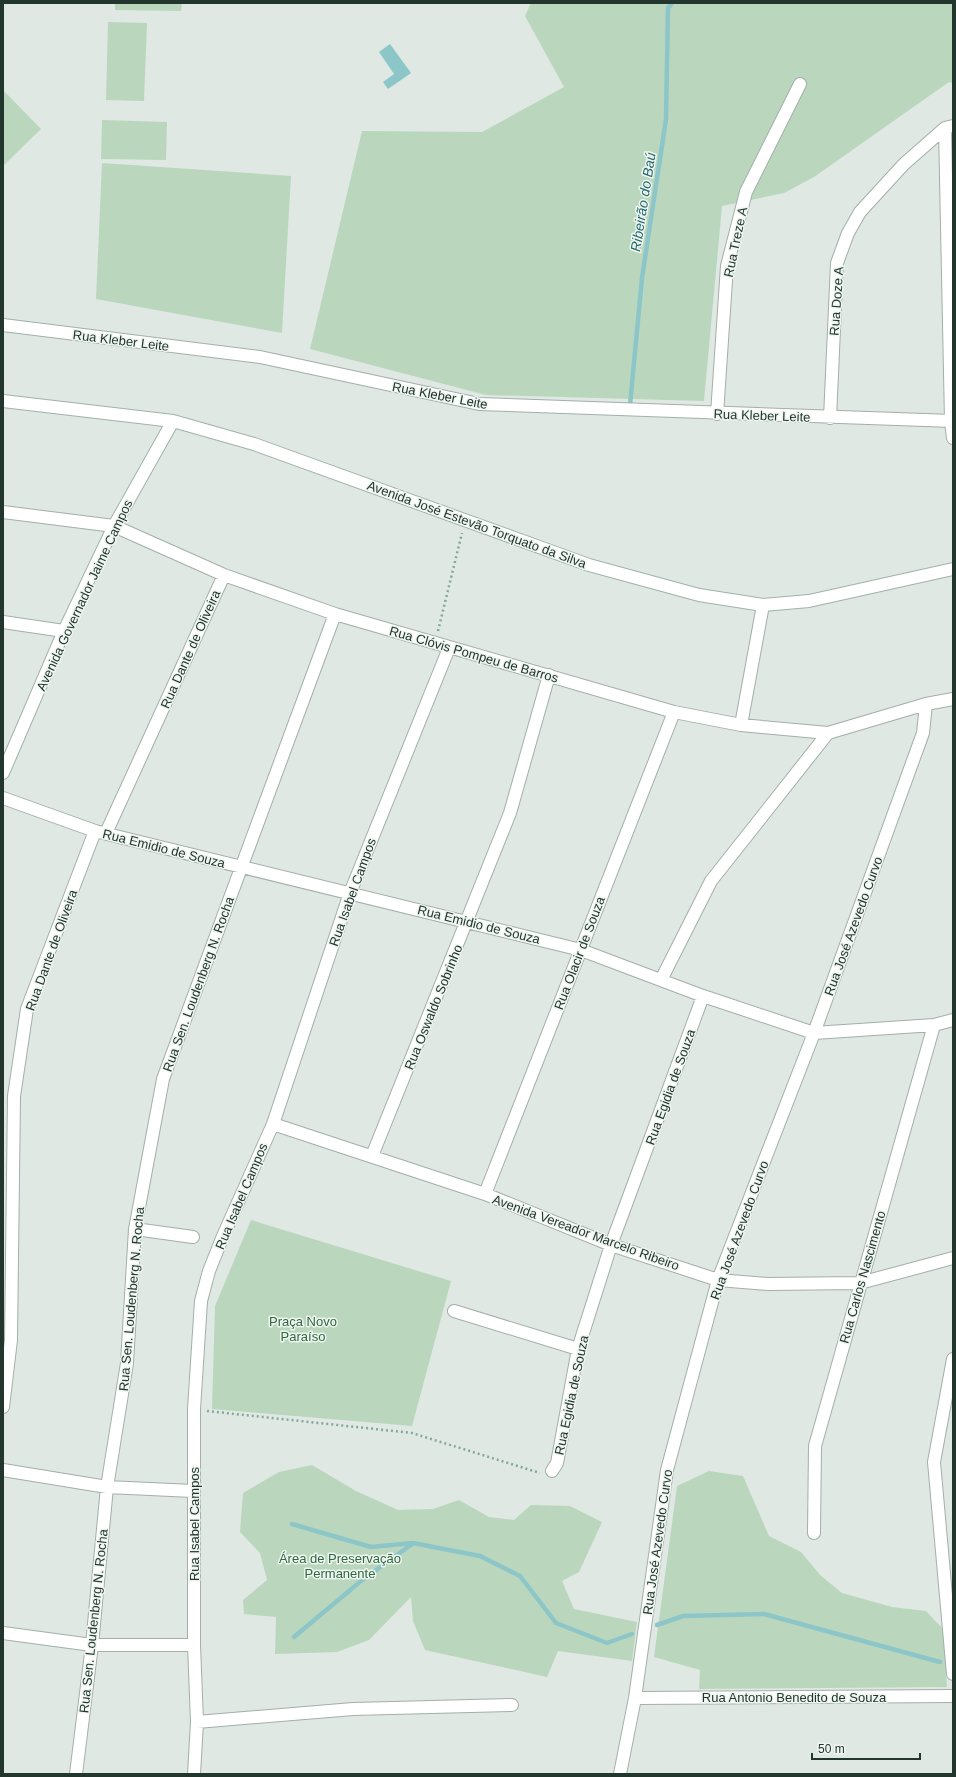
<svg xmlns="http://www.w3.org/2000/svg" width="956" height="1777" viewBox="0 0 956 1777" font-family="Arial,sans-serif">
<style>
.green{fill:#bad7be}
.water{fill:#8cc6c8}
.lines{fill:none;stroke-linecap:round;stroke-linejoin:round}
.stream{stroke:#8cc6c8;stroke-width:4.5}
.street-casing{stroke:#a3afa9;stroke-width:14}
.secondary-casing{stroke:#a0b3a9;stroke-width:14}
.path{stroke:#83a898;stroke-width:2.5;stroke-dasharray:2 3;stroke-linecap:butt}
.street{stroke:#fff;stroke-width:12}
.secondary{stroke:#fff;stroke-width:12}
.labels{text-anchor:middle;stroke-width:3;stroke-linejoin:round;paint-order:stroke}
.street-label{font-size:13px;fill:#22362e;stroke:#eff5f1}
.park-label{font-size:13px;fill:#31683f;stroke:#eff5f1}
.water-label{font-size:14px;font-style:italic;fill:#24686b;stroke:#eff5f1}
</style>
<rect width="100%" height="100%" fill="#dfe8e3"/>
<path class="green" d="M115,3H182L181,11L115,10Z
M531,3H953V83L949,82L814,177L784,193L722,206L704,401L486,395L310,349L362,131L482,132L564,87L525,16Z
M108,22L147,23L144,101L106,100Z
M3,90L41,129L3,166Z
M102,120L167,122L166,160L101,159Z
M102,163L291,176L282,333L96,299Z
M251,1220L451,1281L412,1426L212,1409L215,1306Z
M312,1465L356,1491L398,1510L433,1509L459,1500L489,1517L514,1520L531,1505L570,1506L602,1522L579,1572L562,1581L574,1609L637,1622L632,1661L558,1651L547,1677L425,1650L413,1621L411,1597L369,1640L337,1652L275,1654L276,1617L244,1614L243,1600L267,1580L260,1553L240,1532L243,1493L279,1472Z
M709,1471L743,1476L769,1536L801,1552L820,1575L842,1593L892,1607L926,1611L943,1629L947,1687L699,1689L700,1670L654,1657L677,1486Z"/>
<path class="water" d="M390,44L411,73L388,89L383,82L394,74L379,52Z"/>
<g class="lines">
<path class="stream" d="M630,405L642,278L666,119L668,8L672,3
M292,1524L371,1547L413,1543L480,1556L520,1576L556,1623L607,1643L632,1634
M657,1625L683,1616L764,1614L940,1662
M294,1637L361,1581L412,1544"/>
<g class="street-casing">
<path id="street" d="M945,128L951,421L953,438
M3,325L260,357L479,404L953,421
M717,414L727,266L746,192L800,84
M830,418L837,263L848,233L860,212L904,164L945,128L953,126
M3,512L114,526L224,575L335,614L674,712L741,725L828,733L926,704L953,699
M3,622L64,631
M741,725L763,605
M3,798L95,831L581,950L703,996L814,1033L934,1025L953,1020
M106,833L224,575
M661,980L711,881L828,733
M273,1124L485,1194L611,1245L718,1280L768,1284L860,1283L953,1258
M372,1156L510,813L549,675
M485,1194L674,712
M135,1229L193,1237
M454,1311L578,1349
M953,1359L934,1462L953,1674
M3,1407L11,1340L14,1096L27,1009L95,831
M3,1470L107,1487L193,1491
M552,1471L557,1463L578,1349L611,1245L703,996
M814,1533L815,1446L934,1025
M3,1633L92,1645H194
M635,1698L953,1696
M197,1722L353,1709L512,1705
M76,1774L92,1645L107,1487L127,1363L135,1229L163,1079L335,614
M194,1774L197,1722L194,1645V1409L201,1301L209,1271L223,1236L273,1124L350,893L449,648
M620,1774L635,1698L667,1470L718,1280L814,1033L923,733L926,704"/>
</g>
<g class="secondary-casing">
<path id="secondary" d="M3,401L173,421L254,444L589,565L699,595L763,605L809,601L953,569
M3,773L64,631L114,526L173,421"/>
</g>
<path class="path" d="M438,631L462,533
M207,1411L412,1433L540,1473"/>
<use href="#street" class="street"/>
<use href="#secondary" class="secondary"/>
</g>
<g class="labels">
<g class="street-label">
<text transform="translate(735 242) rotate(-78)" y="5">Rua Treze A</text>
<text transform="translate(836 301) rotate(-86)" y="5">Rua Doze A</text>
<text transform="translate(121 340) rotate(7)" y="5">Rua Kleber Leite</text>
<text transform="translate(440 395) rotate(11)" y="5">Rua Kleber Leite</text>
<text transform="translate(762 415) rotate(2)" y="5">Rua Kleber Leite</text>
<text transform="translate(477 524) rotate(20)" y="5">Avenida José Estevão Torquato da Silva</text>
<text transform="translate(84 595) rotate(-65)" y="5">Avenida Governador Jaime Campos</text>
<text transform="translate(190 649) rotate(-66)" y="5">Rua Dante de Oliveira</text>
<text transform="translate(474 654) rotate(16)" y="5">Rua Clóvis Pompeu de Barros</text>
<text transform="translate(164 848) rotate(14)" y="5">Rua Emidio de Souza</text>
<text transform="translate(352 892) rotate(-70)" y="5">Rua Isabel Campos</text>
<text transform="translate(479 924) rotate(14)" y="5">Rua Emidio de Souza</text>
<text transform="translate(853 926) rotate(-70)" y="5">Rua José Azevedo Curvo</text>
<text transform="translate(51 950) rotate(-70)" y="5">Rua Dante de Oliveira</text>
<text transform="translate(579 953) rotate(-69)" y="5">Rua Olacir de Souza</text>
<text transform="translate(198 984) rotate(-70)" y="5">Rua Sen. Loudenberg N. Rocha</text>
<text transform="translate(433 1007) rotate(-68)" y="5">Rua Oswaldo Sobrinho</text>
<text transform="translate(670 1087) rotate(-70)" y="5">Rua Egidia de Souza</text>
<text transform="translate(241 1196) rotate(-67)" y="5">Rua Isabel Campos</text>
<text transform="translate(739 1230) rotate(-70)" y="5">Rua José Azevedo Curvo</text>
<text transform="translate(586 1232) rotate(20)" y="5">Avenida Vereador Marcelo Ribeiro</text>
<text transform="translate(862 1277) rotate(-74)" y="5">Rua Carlos Nascimento</text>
<text transform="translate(131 1299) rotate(-85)" y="5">Rua Sen. Loudenberg N. Rocha</text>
<text transform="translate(571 1395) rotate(-78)" y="5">Rua Egidia de Souza</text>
<text transform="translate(194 1524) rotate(-90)" y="5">Rua Isabel Campos</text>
<text transform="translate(657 1542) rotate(-82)" y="5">Rua José Azevedo Curvo</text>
<text transform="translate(93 1621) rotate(-84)" y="5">Rua Sen. Loudenberg N. Rocha</text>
<text x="794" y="1702">Rua Antonio Benedito de Souza</text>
</g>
<g class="park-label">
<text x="303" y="1326">Praça Novo<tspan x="303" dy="15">Paraíso</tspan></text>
<text x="340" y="1563">Área de Preservação<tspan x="340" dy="15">Permanente</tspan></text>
</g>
<g class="water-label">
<text transform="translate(643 202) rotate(-81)" y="5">Ribeirão do Baú</text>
</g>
</g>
<rect width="956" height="1777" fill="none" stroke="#22362e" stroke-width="8"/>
<path d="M812 1753v6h108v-6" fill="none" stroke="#22362e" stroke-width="2"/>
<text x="818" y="1753" font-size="12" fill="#22362e" stroke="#eff5f1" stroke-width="3" paint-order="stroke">50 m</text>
</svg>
